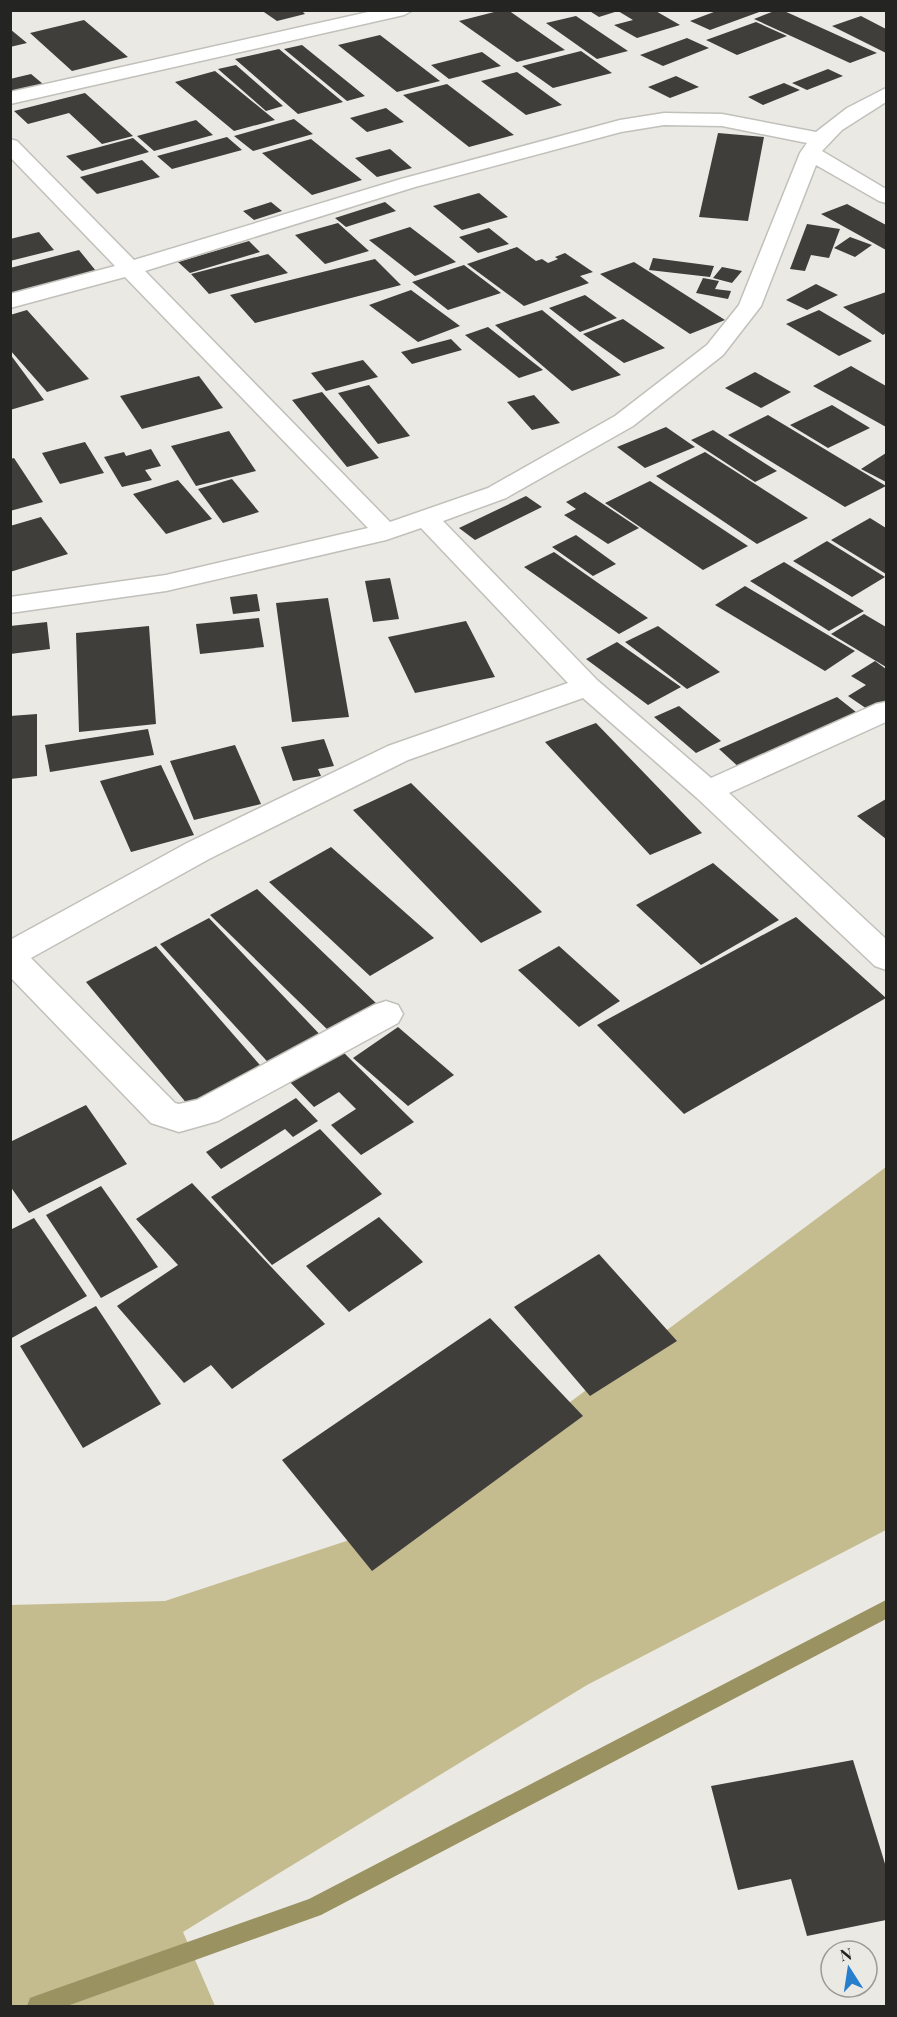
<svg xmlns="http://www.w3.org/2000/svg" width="897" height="2017" viewBox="0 0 897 2017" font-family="'Playfair Display',serif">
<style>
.green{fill:#c4bc8f}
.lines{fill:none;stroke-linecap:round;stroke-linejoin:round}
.stream{fill:#9b9262;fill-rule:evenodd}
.building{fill:#3f3e3a}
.street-casing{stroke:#c1c0bb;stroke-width:3}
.street{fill:#fff;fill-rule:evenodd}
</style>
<rect width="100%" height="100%" fill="#eae9e4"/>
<path class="green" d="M886,1167V1530L587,1685L183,1932L215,2006H11L10,1605L165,1601L413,1519Z"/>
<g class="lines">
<path class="stream" d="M886,1600V1619L321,1915L67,2006H27L30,1998L38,1995L309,1899Z"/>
</g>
<path class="building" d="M261,10H301L305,14L277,21Z
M502,10H508L565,50L517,62L459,21Z
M588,10H654L680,25L637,38L614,25L633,20L618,11L599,17Z
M719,10H762V11L710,30L690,21Z
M777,10H782L877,53L850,63L754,19Z
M576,16L628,51L597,59L546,23Z
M861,16L886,29V53L832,26Z
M84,20L128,57L72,71L30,33Z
M756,22L787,36L737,55L706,40Z
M10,29L27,43L10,47Z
M380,35L440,81L397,92L338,45Z
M687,38L709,48L663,66L640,55Z
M302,45L365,96L347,101L284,49Z
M279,49L343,102L298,114L235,59Z
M581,51L612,73L553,88L522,66Z
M482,52L501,66L449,79L431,65Z
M236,65L283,106L266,111L218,69Z
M828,69L843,76L807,90L792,83Z
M215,71L275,120L234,131L175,82Z
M517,72L562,105L526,115L481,81Z
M31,74L43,84L10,93V79Z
M676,76L699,87L670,98L648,87Z
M784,83L800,90L763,105L748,97Z
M447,84L514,135L469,147L403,95Z
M85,93L133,136L102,144L69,113L28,124L14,111Z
M386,108L404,122L367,132L350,118Z
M294,119L313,134L253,151L234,136Z
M196,120L213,135L154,151L137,136Z
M718,133L764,137L748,221L699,217Z
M227,137L242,150L172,169L157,156Z
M133,138L149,152L82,171L66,156Z
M311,139L362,180L312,195L262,153Z
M390,149L412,168L377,177L355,158Z
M142,160L160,177L97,194L80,177Z
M479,193L508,217L462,230L433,206Z
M271,202L282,211L254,220L243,211Z
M385,202L396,211L346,227L335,218Z
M847,204L886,225V250L821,214Z
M338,223L369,251L325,264L295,235Z
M807,224L840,229L829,258L811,255L805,271L790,269Z
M410,227L456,262L415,276L369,240Z
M489,228L509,244L478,253L459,237Z
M39,232L54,250L10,261V239Z
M850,237L872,245L855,257L834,248Z
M249,241L260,252L190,273L178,262Z
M517,247L536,261L542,259L548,263L558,259L555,257L565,253L593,272L580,276L589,283L524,306L467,264Z
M79,250L96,271L10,294V268Z
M268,254L288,273L209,294L191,274Z
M653,258L714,266L710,277L649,270Z
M375,259L401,285L255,323L230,295Z
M634,262L725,320L690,334L600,274Z
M464,265L501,293L448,310L412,282Z
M722,267L742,271L732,283L713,278Z
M703,278L719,281L715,289L731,291L728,299L696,293Z
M816,284L838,295L807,310L786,300Z
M411,290L460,326L418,342L369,305Z
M886,292V333L883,335L843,307Z
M585,295L617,318L580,332L549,308Z
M27,310L89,379L47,392L10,350V315Z
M542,310L621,375L572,391L495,325Z
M819,310L872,341L839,356L786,324Z
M623,319L665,348L624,363L583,334Z
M488,327L543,370L519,378L465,335Z
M451,339L462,350L412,364L401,352Z
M10,354L44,400L10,410Z
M363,360L378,377L326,391L311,373Z
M851,366L886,386V427L813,386Z
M755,372L791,392L761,408L725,388Z
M199,376L223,408L142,429L120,396Z
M369,385L410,436L378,444L338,393Z
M322,392L379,458L347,467L292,400Z
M534,395L560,423L532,430L507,402Z
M832,405L870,428L828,448L790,425Z
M768,415L886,486L845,507L728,435Z
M666,427L695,447L645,468L617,447Z
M713,430L777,471L755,482L691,440Z
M229,431L256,471L196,486L171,446Z
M85,442L104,473L60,484L42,453Z
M151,449L161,466L145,470L152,480L122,487L104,457L124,452L126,456Z
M705,452L808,518L757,544L656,476Z
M886,453V482L861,469Z
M14,458L43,502L10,511V459Z
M232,479L259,512L223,523L198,489Z
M178,480L212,519L166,534L133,494Z
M650,481L748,546L703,570L605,503Z
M585,492L639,528L608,544L564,515L576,509L566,502Z
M526,496L542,507L475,540L459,528Z
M41,517L68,554L10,572V526Z
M870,518L886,528V574L831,540Z
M576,535L616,564L593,576L552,547Z
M827,541L885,577L852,597L793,561Z
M554,552L648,618L619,634L524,567Z
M784,562L864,611L829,631L750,581Z
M390,578L399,619L373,622L365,581Z
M745,586L855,651L825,671L715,605Z
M257,594L260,611L233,614L230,597Z
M328,598L349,717L292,722L276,603Z
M864,614L886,627V667L831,634Z
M259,618L264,647L200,654L196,624Z
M466,621L495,677L415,693L388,637Z
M47,622L50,649L10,654V626Z
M149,626L156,724L79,732L76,633Z
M658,626L720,672L687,689L625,642Z
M617,642L681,687L648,705L586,659Z
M875,661L886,669V701L870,711L848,696L866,685L851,676Z
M837,697L861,716L742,770L719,749Z
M679,706L721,741L696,753L654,717Z
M37,714V776L10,779V716Z
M596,723L702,833L650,855L545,742Z
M148,729L154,755L50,772L45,745Z
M324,739L334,766L318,769L321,776L293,781L281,747Z
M235,745L261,804L194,820L170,761Z
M161,765L194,835L131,852L100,781Z
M411,783L542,912L481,943L353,810Z
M886,799V839L857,816Z
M331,847L434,938L370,976L269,882Z
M713,863L779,920L701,965L636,905Z
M257,889L378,1005L331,1033L210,915Z
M796,917L886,998L684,1114L597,1025Z
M209,918L327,1042L276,1071L160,944Z
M156,946L266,1072L193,1111L86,982Z
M559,946L620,1001L579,1027L518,970Z
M398,1027L454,1075L408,1106L353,1058Z
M339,1048L414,1122L361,1155L331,1125L356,1109L339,1092L314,1107L287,1079Z
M296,1098L318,1121L293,1137L285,1129L221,1169L206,1152Z
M86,1105L127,1164L29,1213L10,1186V1142Z
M320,1129L382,1194L272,1265L211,1197Z
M192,1183L325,1324L232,1389L211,1365L184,1383L117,1306L178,1265L136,1219Z
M101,1186L158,1267L101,1298L46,1215Z
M379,1217L423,1262L349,1312L306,1266Z
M34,1218L87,1296L10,1339V1230Z
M599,1254L677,1341L590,1396L514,1307Z
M96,1306L161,1404L83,1448L20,1346Z
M490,1318L583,1416L372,1571L282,1460Z
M853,1760L886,1867V1920L807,1936L791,1879L738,1890L711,1786Z"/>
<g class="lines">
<g class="street-casing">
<path id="street" d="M377,10H413L404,15L10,104V92Z
M886,88V102L842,130L822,151L886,189V203L879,201L816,165L761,306L723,355L633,426L506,498L443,521L597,680L711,778L876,704L886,702V722L729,793L886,939V970L875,966L697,798L583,698L408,760L209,859L31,958L175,1103L179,1104L197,1100L374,1005L386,1001L398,1005L403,1014L398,1023L218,1121L179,1132L151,1123L10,977V940L187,843L388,746L568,683L421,528L386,540L166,591L10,613V597L166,575L368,528L125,277L10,308V294L115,266L10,157V139L17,141L134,260L401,179L620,120L664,113L722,114L816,132L847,108ZM664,125L722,126L807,143L800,153L739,305L707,345L615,416L488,488L390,522L145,271L415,187L621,132Z"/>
</g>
<use href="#street" class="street"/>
</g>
<rect width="897" height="2017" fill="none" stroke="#242422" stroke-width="24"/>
<g transform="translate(849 1969) rotate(348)"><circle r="28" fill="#eae9e4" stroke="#9b9a96" stroke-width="1.5"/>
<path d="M0-4.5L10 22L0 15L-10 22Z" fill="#277ecc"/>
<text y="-9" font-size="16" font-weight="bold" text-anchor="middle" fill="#242422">N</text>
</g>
</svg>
